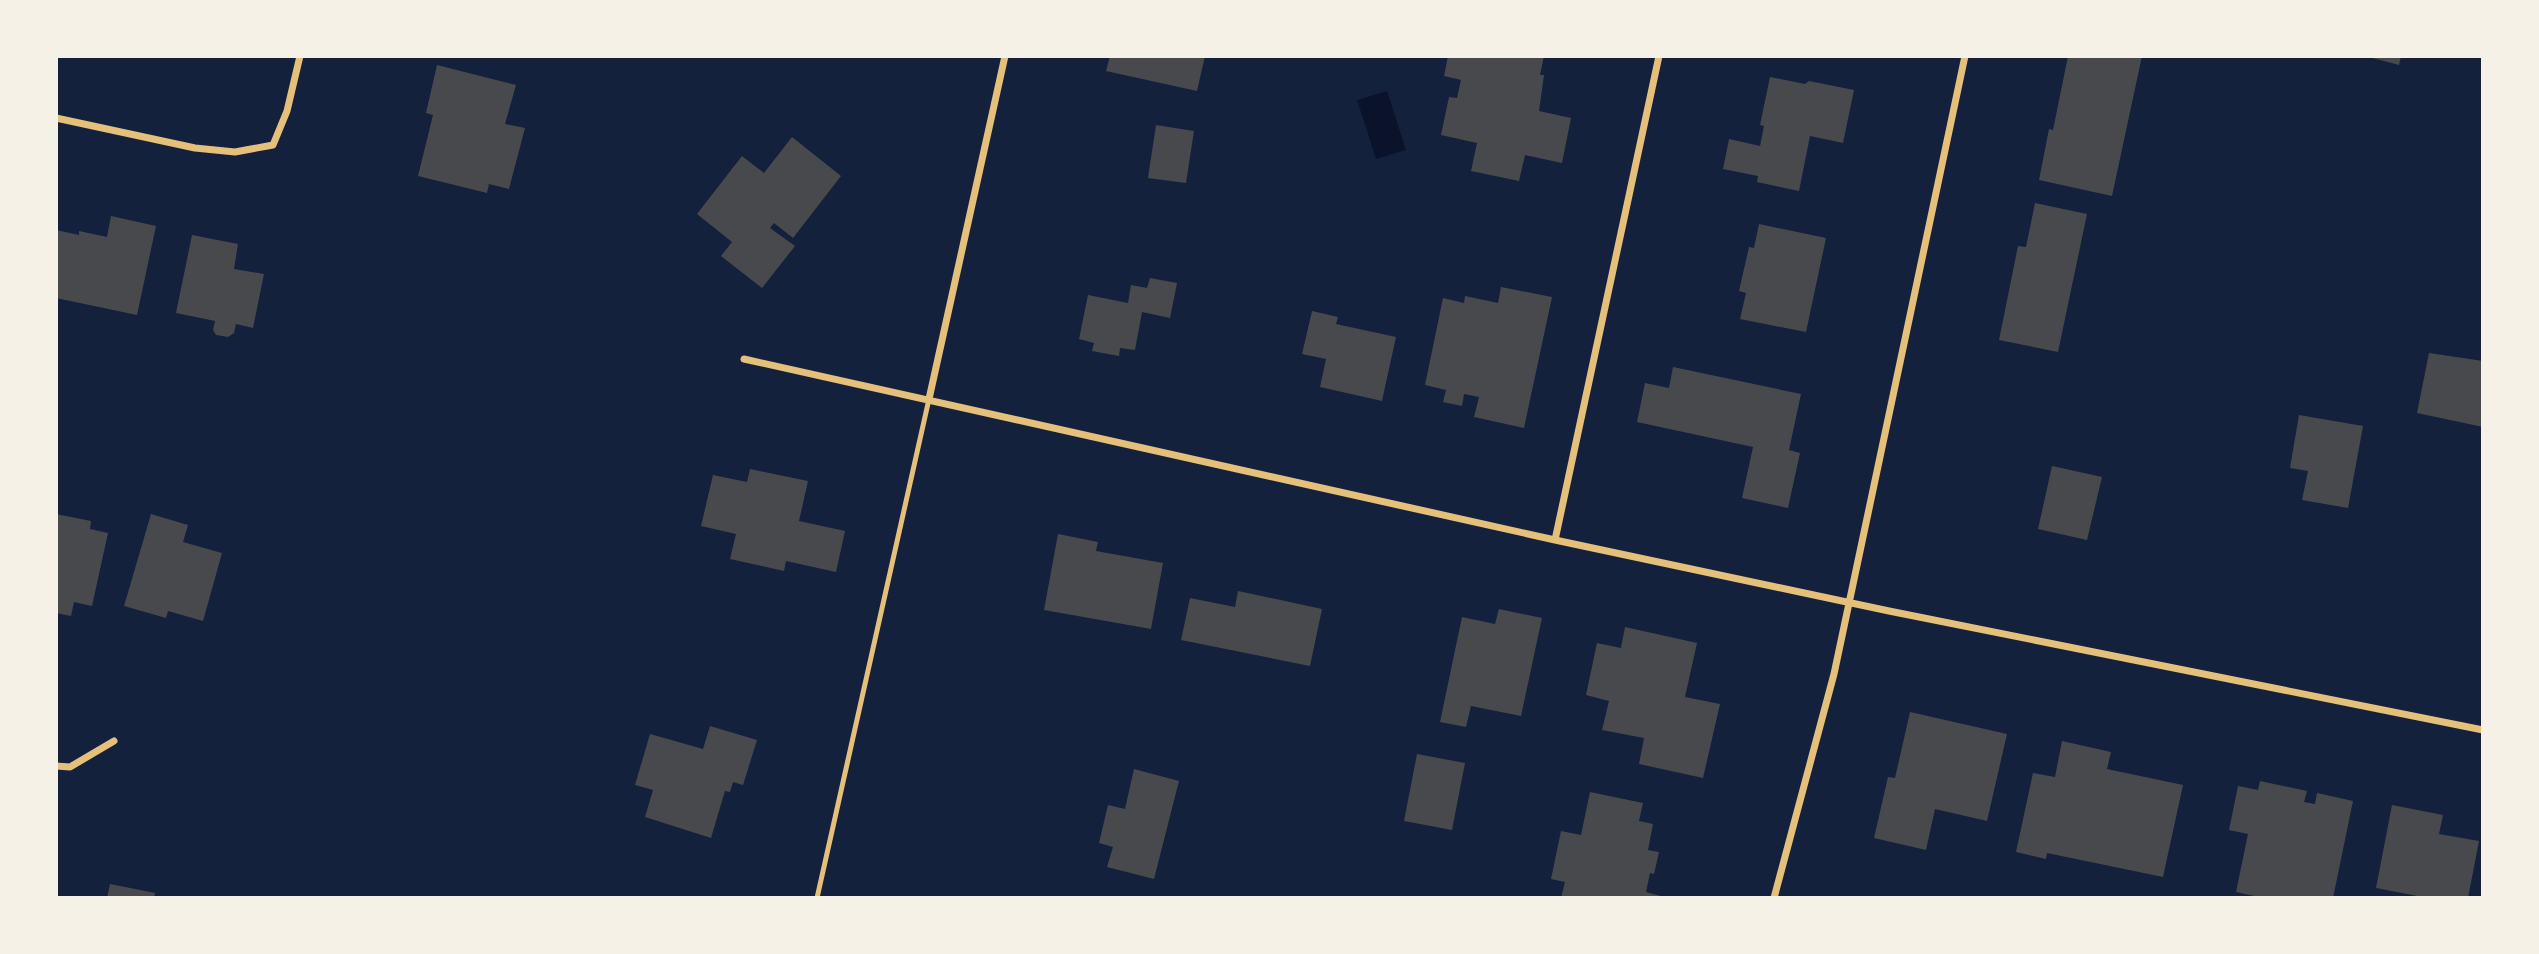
<svg xmlns="http://www.w3.org/2000/svg" width="2539" height="954" viewBox="0 0 2539 954" font-family="'PT Sans Narrow',sans-serif">
<style>
.water{fill:#0b132b}
.building{fill:#48494c}
.lines{fill:none;stroke-linecap:round;stroke-linejoin:round}
.service{stroke:#e5c07b;stroke-width:5}
.minor{stroke:#e5c07b;stroke-width:7}
</style>
<rect width="100%" height="100%" fill="#14213d"/>
<path class="water" d="M1387,91L1406,150L1376,159L1357,100Z"/>
<path class="building" d="M1110,56H1205L1197,91L1106,71Z
M1448,56H1544L1540,75H1544L1539,111L1571,118L1562,163L1525,155L1519,181L1471,171L1477,143L1441,135L1449,97L1457,98L1461,80L1444,76Z
M2068,56H2142L2112,196L2039,180L2049,129L2053,130Z
M2365,56H2401L2399,65Z
M437,65L516,85L505,124L525,128L509,189L489,184L487,193L418,176L433,115L426,113Z
M1770,77L1805,84L1809,81L1854,90L1843,143L1810,136L1799,191L1757,182L1758,176L1723,169L1729,139L1760,146L1764,126L1760,125Z
M1156,125L1194,131L1186,183L1148,178Z
M792,137L841,176L793,238L774,223L770,228L795,246L762,288L721,256L732,242L697,214L742,156L764,173Z
M2035,203L2087,214L2058,352L1999,340L2018,246L2026,247Z
M111,216L156,226L137,315L56,298V230L79,235V231L107,237Z
M1759,224L1826,238L1806,332L1740,319L1746,293L1739,291L1749,247L1754,248Z
M192,235L238,244L234,269L264,274L253,328L236,324L234,333L228,337L216,335L213,330L215,321L176,313Z
M1150,278L1177,283L1170,318L1142,312L1135,350L1120,348L1119,356L1092,351L1094,343L1079,339L1088,295L1128,303L1131,285L1147,288Z
M1501,287L1552,297L1524,428L1474,417L1479,397L1464,394L1462,406L1443,402L1446,390L1425,385L1443,298L1464,303L1465,296L1498,303Z
M1312,311L1338,317L1336,324L1396,337L1382,401L1320,387L1326,359L1302,354Z
M2429,353L2483,361V427L2417,413Z
M1673,367L1801,394L1789,450L1800,453L1788,508L1742,498L1753,447L1637,422L1645,383L1669,388Z
M2299,415L2363,426L2348,508L2302,500L2308,471L2290,468Z
M2052,466L2102,477L2087,540L2038,529Z
M750,469L808,481L799,521L845,531L836,572L786,561L784,571L730,559L736,534L701,526L713,475L747,482Z
M56,514L91,521L90,529L108,533L92,606L74,602L71,616L56,613Z
M151,514L188,525L183,542L222,553L203,621L168,611L166,618L124,606Z
M1058,534L1098,542L1096,551L1163,563L1151,629L1044,610Z
M1238,591L1322,609L1310,666L1181,640L1190,598L1235,607Z
M1499,609L1542,618L1521,716L1471,706L1466,727L1440,722L1462,617L1495,624Z
M1625,627L1697,643L1685,697L1720,704L1703,778L1639,764L1644,738L1602,730L1609,701L1586,695L1597,643L1621,648Z
M1910,712L2007,734L1987,821L1935,809L1926,850L1874,838L1888,777L1895,778Z
M710,726L757,740L743,785L733,782L730,792L725,791L711,838L645,817L653,790L635,785L650,734L703,749Z
M2062,741L2111,752L2107,769L2183,785L2163,877L2047,853L2046,859L2016,852L2033,773L2055,777Z
M1417,754L1465,763L1452,830L1404,821Z
M1134,769L1179,781L1154,879L1107,867L1113,847L1099,843L1108,805L1125,809Z
M2260,781L2307,791L2304,802L2315,804L2317,793L2353,801L2333,898H2263L2236,892L2248,834L2229,830L2238,786L2258,790Z
M1590,792L1643,803L1639,821L1653,824L1648,850L1659,852L1654,874L1650,873L1646,892L1668,898H1561L1565,882L1551,879L1561,831L1581,835Z
M2392,805L2443,815L2439,834L2479,841L2468,898H2428L2376,888Z
M110,884L155,893L154,898H107Z"/>
<g class="lines">
<path class="service" d="M817,898L929,399"/>
<path class="minor" d="M56,118L195,148L235,152L273,145L287,111L300,56
M744,359L1555,540L1889,611L2483,730
M929,399L1005,56
M1555,540L1659,56
M56,766L70,767L114,741
M1774,898L1834,674L1965,56"/>
</g>
<rect width="2539" height="954" fill="none" stroke="#f6f1e7" stroke-width="116"/>
</svg>
